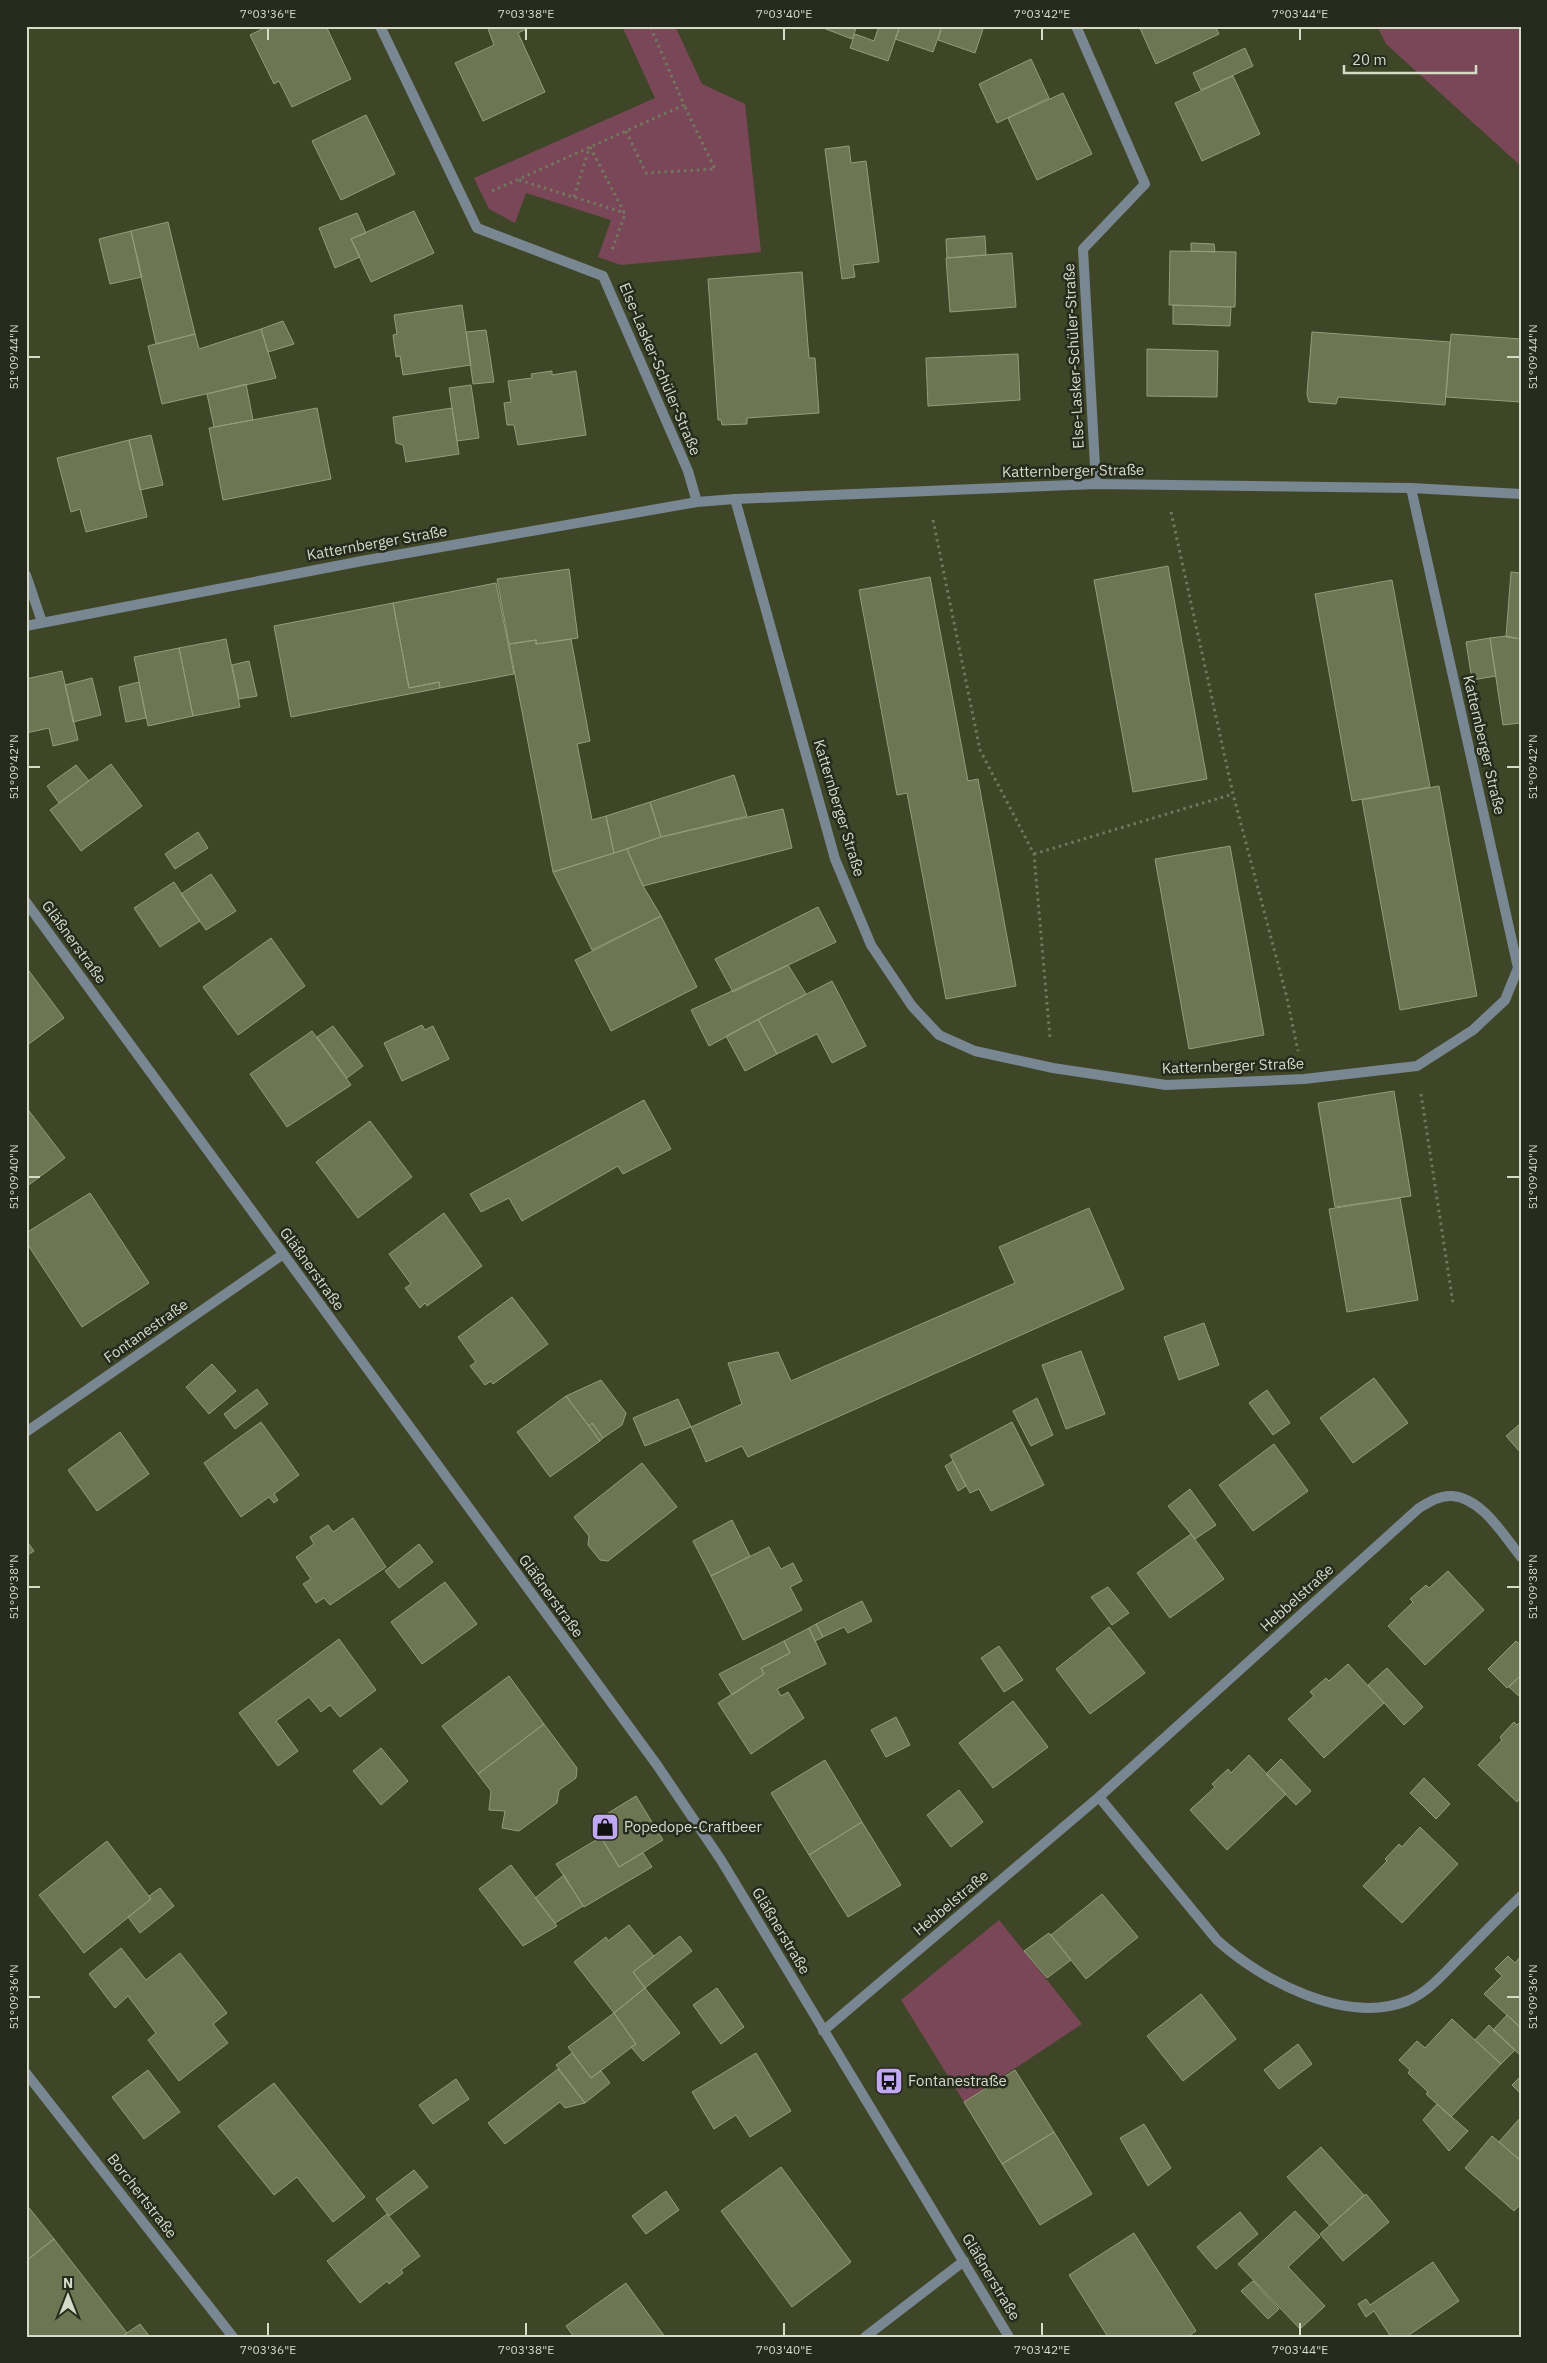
<svg xmlns="http://www.w3.org/2000/svg" width="1547" height="2363" viewBox="0 0 1547 2363" font-family="'IBM Plex Sans',sans-serif">
<style>
.green{fill:#7a4758}
.building{fill:#6d7553;stroke:#949d7a}
.lines{fill:none;stroke-linecap:round;stroke-linejoin:round}
.path{stroke:#72785d;stroke-width:3;stroke-dasharray:2.5 4;stroke-linecap:butt}
.minor{stroke:#788791;stroke-width:10}
.tertiary{stroke:#788791;stroke-width:10}
.ticks{fill:none;stroke:#d6dbc8;stroke-width:2}
.labels{text-anchor:middle;stroke-width:5;stroke-linejoin:round;paint-order:stroke}
.street-label{font-size:15px;fill:#d6dbc8;stroke:#272b1d}
.poi-label{font-size:15px;fill:#d6dbc8;stroke:#272b1d;text-anchor:start}
.neatline{fill:none;stroke:#d6dbc8;stroke-width:2}
.ticks-label{font-size:12px;text-anchor:middle;fill:#d6dbc8}
</style>
<rect width="100%" height="100%" fill="#3f4627"/>
<path class="green" d="M622,26H675L702,84L745,104L761,252L621,265L598,257L611,220L526,193L515,223L489,209L474,178L655,98Z
M1377,26H1521V166L1386,44Z
M999,1920L1082,2024L964,2102L901,2000Z"/>
<path class="building" d="M268,26H326L351,79L292,107L279,81L274,84L250,35Z
M533,26L518,33L545,92L483,121L455,63L494,45L487,26Z
M818,26H857L852,39Z
M879,26H900L888,61L850,48L855,34L874,41Z
M900,26H942L933,52L895,39Z
M942,26H984L975,53L938,40Z
M1139,26H1215L1219,34L1156,64Z
M1245,48L1253,66L1201,90L1193,73Z
M1031,59L1049,98L997,123L979,84Z
M1233,76L1260,134L1202,161L1175,103Z
M1063,93L1092,154L1037,180L1008,118Z
M366,115L395,174L341,200L312,141Z
M849,146L851,163L866,161L879,262L853,265L855,277L842,279L825,149Z
M414,211L434,253L371,282L351,239Z
M357,213L366,233L351,239L360,257L335,268L319,228Z
M168,222L195,334L156,344L131,231Z
M131,231L142,277L110,284L99,239Z
M985,236L986,255L947,258L946,239Z
M1191,243L1214,244L1215,252L1191,251Z
M1170,251L1236,252L1235,307L1169,305Z
M1012,253L1016,307L950,312L946,258Z
M802,272L809,358H815L819,413L747,418V424L722,425L721,420H718L708,279Z
M462,305L471,365L403,375L400,356L396,357L393,335L397,334L394,315Z
M1173,305L1231,307L1230,326L1173,324Z
M283,321L294,344L268,352L261,329Z
M261,329L276,378L162,404L148,346L195,334L199,349Z
M486,330L494,382L473,384L466,332Z
M1312,332L1450,342L1445,405L1338,397L1336,404L1309,402L1307,394Z
M1451,334L1521,339V402L1446,397Z
M1147,349L1218,351L1217,397L1147,396Z
M1018,354L1020,400L928,406L926,358Z
M552,371V375L576,371L586,435L518,445L514,425H507L504,403L511,402L508,381L532,378L531,374Z
M246,384L253,420L214,427L207,394Z
M471,385L479,438L457,441L449,388Z
M317,408L331,479L223,500L209,428Z
M452,408L459,454L406,462L403,445L396,443L393,417Z
M151,435L163,485L140,490L129,440Z
M129,440L147,517L86,532L80,509L71,512L57,458Z
M1168,566L1207,779L1133,792L1094,580Z
M569,569L578,638L536,644V640L509,644L497,579Z
M1511,572L1521,573V639L1506,637Z
M930,577L968,781L978,779L1016,986L946,999L907,793L897,795L859,590Z
M1392,580L1430,787L1352,801L1315,594Z
M496,583L514,674L440,688L439,682L409,688L393,603Z
M393,603L409,688L439,682L440,688L291,717L274,626Z
M1506,636L1521,639V723L1503,725L1490,638Z
M1490,638L1496,676L1472,680L1466,642Z
M226,639L240,707L193,716L179,648Z
M571,639L590,741L577,744L592,820L606,816L614,853L553,872L509,644L536,640V644Z
M179,648L193,716L148,726L134,657Z
M249,661L257,696L239,699L232,665Z
M62,671L78,740L53,746L49,728L26,733V679Z
M92,678L101,715L73,722L65,685Z
M139,682L146,718L126,722L119,687Z
M111,764L142,806L81,851L50,810Z
M76,765L89,781L59,803L47,786Z
M734,775L747,816L661,837L650,802Z
M1439,786L1477,996L1400,1010L1362,800Z
M650,802L661,837L614,853L606,816Z
M783,809L792,848L643,886L627,849L661,837Z
M198,832L208,848L175,869L165,854Z
M1230,846L1264,1035L1189,1049L1155,859Z
M627,849L643,886L661,916L592,950L553,872Z
M211,874L236,911L206,930L181,894Z
M174,882L200,921L160,947L134,908Z
M818,907L836,942L733,992L715,959Z
M661,916L697,987L611,1031L575,960Z
M271,938L305,986L238,1035L203,987Z
M788,965L806,994L709,1046L691,1010Z
M26,967L64,1018L26,1046Z
M832,981L866,1046L832,1063L817,1034L777,1054L758,1019Z
M758,1019L777,1054L745,1071L726,1036Z
M422,1025L425,1030L433,1026L449,1059L402,1081L384,1043Z
M333,1026L363,1066L347,1078L317,1037Z
M312,1031L351,1085L287,1127L250,1074Z
M1394,1091L1411,1196L1335,1207L1318,1103Z
M644,1100L671,1149L623,1174L618,1166L522,1221L509,1198L481,1212L470,1194Z
M26,1107L65,1158L26,1187Z
M370,1121L412,1177L358,1218L316,1162Z
M90,1193L149,1283L82,1327L26,1242V1233Z
M1400,1198L1418,1300L1347,1312L1329,1209Z
M1089,1208L1124,1289L748,1457L742,1446L706,1462L691,1427L742,1404L728,1363L778,1352L791,1381L1015,1283L999,1247Z
M444,1213L482,1266L427,1306L425,1303L420,1308L405,1288L411,1284L389,1254Z
M512,1297L548,1344L493,1384L491,1381L485,1385L470,1366L476,1362L458,1337Z
M1204,1323L1219,1365L1179,1380L1164,1337Z
M1081,1351L1105,1414L1066,1429L1042,1365Z
M212,1364L236,1391L209,1414L186,1387Z
M1374,1378L1408,1423L1353,1463L1320,1418Z
M601,1380L626,1413L622,1425L603,1438L592,1423L589,1426L566,1396Z
M257,1389L268,1404L235,1429L224,1414Z
M1267,1390L1290,1423L1273,1435L1249,1403Z
M566,1396L600,1441L550,1477L517,1432Z
M1037,1398L1053,1435L1031,1446L1013,1411Z
M678,1399L691,1427L645,1446L633,1418Z
M261,1422L299,1475L274,1494L278,1500L274,1503L269,1497L241,1517L204,1463Z
M1012,1422L1044,1485L991,1511L979,1489L970,1493L950,1455Z
M592,1423L603,1438L600,1441L589,1426Z
M1521,1423V1453L1506,1436Z
M120,1432L149,1474L97,1511L68,1470Z
M1274,1444L1308,1491L1253,1531L1219,1485Z
M953,1461L966,1486L958,1491L945,1466Z
M642,1463L677,1507L608,1561L600,1560L588,1545L589,1536L574,1517Z
M1190,1489L1216,1525L1195,1539L1168,1506Z
M353,1518L386,1567L330,1605L324,1598L316,1603L303,1584L311,1579L296,1557L314,1544L310,1537L328,1525L333,1532Z
M732,1520L750,1556L711,1576L693,1541Z
M1191,1534L1224,1579L1170,1618L1137,1573Z
M26,1540L34,1551L26,1556Z
M419,1544L433,1562L399,1588L385,1571Z
M769,1547L781,1569L793,1563L802,1581L790,1587L802,1610L743,1640L711,1576Z
M1448,1571L1484,1610L1425,1665L1388,1626L1413,1602L1410,1599L1426,1585L1429,1588Z
M445,1582L477,1624L422,1664L391,1622Z
M1108,1587L1129,1613L1112,1625L1091,1597Z
M862,1601L872,1621L848,1633L844,1627L823,1637L816,1624Z
M816,1624L823,1637L815,1641L809,1628Z
M1109,1627L1145,1673L1090,1714L1056,1669Z
M809,1628L826,1664L777,1689L781,1696L788,1692L804,1718L751,1754L718,1703L764,1674L761,1668L790,1653L784,1641Z
M339,1639L376,1690L340,1717L330,1705L321,1712L309,1697L276,1721L298,1751L278,1766L239,1713Z
M784,1641L790,1653L761,1668L764,1674L732,1695L719,1674Z
M1516,1641L1521,1645V1675L1507,1688L1488,1669Z
M999,1646L1023,1680L1004,1692L981,1658Z
M1348,1664L1384,1703L1324,1758L1288,1719L1314,1696L1310,1692L1326,1678L1329,1681Z
M1387,1668L1423,1707L1404,1725L1368,1685Z
M1521,1675V1698L1509,1687Z
M509,1676L544,1724L478,1774L442,1726Z
M1013,1701L1048,1747L993,1788L959,1743Z
M896,1717L910,1745L886,1757L871,1730Z
M1521,1721V1797L1517,1802L1478,1765L1502,1740L1500,1737L1514,1722L1517,1725Z
M544,1724L577,1768L576,1778L559,1790L557,1803L519,1831L502,1828L505,1811L489,1810L491,1791L478,1774Z
M381,1748L408,1781L381,1805L353,1771Z
M1249,1755L1286,1794L1227,1850L1190,1810L1215,1787L1212,1784L1228,1769L1231,1773Z
M1281,1759L1311,1791L1296,1805L1266,1774Z
M825,1760L862,1822L809,1855L771,1793Z
M1424,1778L1450,1804L1436,1819L1410,1793Z
M959,1790L983,1822L951,1847L927,1815Z
M636,1796L663,1840L619,1867L592,1823Z
M862,1822L901,1885L848,1917L809,1855Z
M1420,1827L1458,1864L1402,1923L1363,1886L1387,1861L1385,1859L1399,1844L1402,1847Z
M601,1837L619,1867L643,1853L652,1867L584,1907L556,1864Z
M107,1841L151,1899L84,1953L39,1895Z
M511,1865L557,1926L523,1946L479,1889Z
M564,1875L583,1906L555,1923L535,1898Z
M160,1888L174,1906L140,1933L128,1917L151,1899L149,1896Z
M1102,1894L1138,1937L1086,1979L1051,1935Z
M629,1925L654,1956L633,1972L645,1988L614,2013L574,1962L606,1937L608,1941Z
M1049,1933L1071,1960L1047,1978L1024,1951Z
M680,1936L692,1951L645,1988L633,1972Z
M121,1948L146,1980L180,1953L227,2013L213,2024L228,2043L179,2081L148,2040L156,2033L128,1996L115,2008L89,1974Z
M1508,1956L1515,1963L1521,1956V2028L1484,1994L1502,1976L1495,1969Z
M645,1988L680,2033L643,2061L631,2047L636,2044L614,2013Z
M717,1988L744,2027L721,2044L693,2005Z
M1201,1994L1236,2039L1183,2081L1147,2036Z
M614,2013L636,2044L591,2078L568,2047Z
M1507,2015L1521,2028V2056L1493,2030Z
M1452,2019L1501,2064L1451,2117L1426,2094L1428,2092L1408,2073L1410,2070L1399,2060L1417,2041L1425,2048Z
M1489,2025L1515,2050L1501,2064L1475,2040Z
M1298,2044L1312,2064L1279,2089L1264,2070Z
M572,2053L591,2078L601,2071L610,2083L585,2103L556,2065Z
M756,2053L791,2111L750,2137L736,2115L714,2129L692,2092Z
M558,2069L585,2103L565,2108L560,2102L505,2144L488,2123Z
M148,2070L180,2112L144,2139L112,2097Z
M1015,2070L1054,2132L1002,2164L964,2102Z
M1521,2076V2094L1512,2085Z
M456,2079L469,2099L433,2124L419,2105Z
M274,2083L365,2197L333,2222L297,2177L274,2195L218,2126Z
M1437,2104L1468,2131L1449,2151L1423,2120Z
M1521,2117V2161L1499,2142Z
M1144,2124L1171,2168L1148,2186L1120,2138Z
M1054,2132L1092,2194L1040,2225L1002,2164Z
M1492,2136L1521,2161V2204L1514,2211L1465,2168Z
M1321,2147L1364,2195L1330,2226L1287,2177Z
M781,2167L851,2262L792,2307L721,2211Z
M414,2170L428,2187L389,2216L376,2199Z
M666,2191L679,2210L646,2234L632,2216Z
M1366,2194L1389,2222L1343,2261L1320,2234Z
M26,2204L54,2239L26,2261Z
M1295,2211L1320,2237L1288,2267L1325,2306L1300,2329L1238,2264Z
M1240,2212L1258,2234L1216,2269L1197,2247Z
M387,2214L420,2256L401,2270L403,2273L389,2284L387,2281L360,2303L327,2261Z
M1134,2233L1196,2331L1187,2337H1108L1069,2275Z
M54,2239L127,2333L122,2337H26V2261Z
M1433,2262L1459,2301L1406,2337H1391L1374,2311L1366,2317L1358,2304L1366,2299L1370,2305Z
M1253,2281L1279,2309L1268,2319L1241,2291Z
M626,2283L665,2337H574L566,2326Z
M140,2324L150,2337H122L127,2333Z"/>
<g class="lines">
<path class="path" d="M626,131L646,173L715,169L684,105
M590,147L625,214L612,250
M519,180L625,213
M492,191L684,105L650,26
M574,197L589,148
M1171,512L1233,794L1287,998L1298,1051
M933,520L980,750L1034,854L1050,1038
M1034,854L1233,794
M1421,1094L1453,1303"/>
<path class="minor" d="M380,26L477,228L603,276L688,471L697,502
M1076,26L1145,184L1083,249L1096,484
M735,499L835,859L871,945L912,1006L939,1035L975,1051L1053,1068L1166,1085L1304,1079L1417,1066L1473,1030L1505,1000L1518,968L1411,488
M26,575L42,622
M26,902L657,1765L721,1860L1009,2337
M26,1432L282,1255
M1099,1797L1217,1940C1262,1981 1346,2025 1407,2001C1429,1992 1446,1971 1462,1955C1482,1935 1501,1915 1521,1896
M823,2031L1099,1797L1419,1508C1429,1502 1440,1495 1452,1496C1482,1498 1504,1536 1521,1557
M26,2073L233,2337
M865,2337L964,2261"/>
<path class="tertiary" d="M26,626L362,561L697,502L735,499L1096,484L1411,488L1521,494"/>
</g>
<path class="ticks" d="M268,28V40M526,28V40M784,28V40M1042,28V40M1300,28V40M28,357H40M1507,357H1520M28,767H40M1507,767H1520M28,1177H40M1507,1177H1520M28,1587H40M1507,1587H1520M28,1997H40M1507,1997H1520M268,2323V2336M526,2323V2336M784,2323V2336M1042,2323V2336M1300,2323V2336"/>
<defs>
<g id="shop-square" transform="scale(1.4375)"><rect x="-9" y="-9" width="18" height="18" rx="4" fill="#c1a8f3" stroke="#272b1d"/><path d="M-5-2.5h2.3a2.7 3.5 0 0 1 5.4 0H5L5.5 6h-11ZM-1.5-2.5h3a1.5 2.3 0 0 0-3 0Z" fill="#111"/></g>
<g id="bus-square" transform="scale(1.4375)"><rect x="-9" y="-9" width="18" height="18" rx="4" fill="#c1a8f3" stroke="#272b1d"/><path d="M-5-6H5V4H4V6H2V4H-2V6H-4V4H-5ZM-3.5-4V0h7V-4ZM-3.5 1.2v1.5H-2V1.2ZM2 1.2v1.5H3.5V1.2Z" fill="#111"/></g>
</defs>
<g fill-rule="evenodd">
<use href="#shop-square" x="605" y="1827"/>
<use href="#bus-square" x="889" y="2081"/>
</g>
<g class="labels">
<g class="street-label">
<text transform="translate(1074 356) rotate(-93)" y="5">Else-Lasker-Schüler-Straße</text>
<text transform="translate(660 369) rotate(67)" y="5">Else-Lasker-Schüler-Straße</text>
<text transform="translate(1073 471) rotate(-1)" y="5">Katternberger Straße</text>
<text transform="translate(377 543) rotate(-10)" y="5">Katternberger Straße</text>
<text transform="translate(1484 745) rotate(77)" y="5">Katternberger Straße</text>
<text transform="translate(839 808) rotate(73)" y="5">Katternberger Straße</text>
<text transform="translate(74 942) rotate(54)" y="5">Gläßnerstraße</text>
<text transform="translate(1233 1066) rotate(-2)" y="5">Katternberger Straße</text>
<text transform="translate(312 1269) rotate(54)" y="5">Gläßnerstraße</text>
<text transform="translate(146 1331) rotate(-35)" y="5">Fontanestraße</text>
<text transform="translate(551 1596) rotate(54)" y="5">Gläßnerstraße</text>
<text transform="translate(1297 1598) rotate(-42)" y="5">Hebbelstraße</text>
<text transform="translate(951 1903) rotate(-40)" y="5">Hebbelstraße</text>
<text transform="translate(781 1931) rotate(59)" y="5">Gläßnerstraße</text>
<text transform="translate(142 2196) rotate(52)" y="5">Borchertstraße</text>
<text transform="translate(991 2277) rotate(59)" y="5">Gläßnerstraße</text>
</g>
<g class="poi-label">
<text x="624" y="1832">Popedope-Craftbeer</text>
<text x="908" y="2086">Fontanestraße</text>
</g>
</g>
<rect width="1547" height="2363" fill="none" stroke="#272b1d" stroke-width="55"/>
<g transform="translate(68 2296)" stroke="#272b1d" stroke-width="4" paint-order="stroke">
<path d="M0-4L9 19L0 12L-9 19Z" fill="#d6dbc8"/>
<text y="-8" font-size="14" font-weight="bold" text-anchor="middle" fill="#d6dbc8">N</text>
</g>
<path d="M1344 65v8h132v-8" fill="none" stroke="#d6dbc8" stroke-width="2.5"/>
<text x="1352" y="65" font-size="15" fill="#d6dbc8" stroke="#272b1d" stroke-width="4" paint-order="stroke">20 m</text>
<rect x="28" y="28" width="1492" height="2308" class="neatline"/>
<g class="ticks-label">
<text x="268" y="18">7°03'36"E</text>
<text x="526" y="18">7°03'38"E</text>
<text x="784" y="18">7°03'40"E</text>
<text x="1042" y="18">7°03'42"E</text>
<text x="1300" y="18">7°03'44"E</text>
<text transform="translate(14 357) rotate(-90)" y="4">51°09'44"N</text>
<text transform="translate(1533 357) rotate(-90)" y="4">51°09'44"N</text>
<text transform="translate(14 767) rotate(-90)" y="4">51°09'42"N</text>
<text transform="translate(1533 767) rotate(-90)" y="4">51°09'42"N</text>
<text transform="translate(14 1177) rotate(-90)" y="4">51°09'40"N</text>
<text transform="translate(1533 1177) rotate(-90)" y="4">51°09'40"N</text>
<text transform="translate(14 1587) rotate(-90)" y="4">51°09'38"N</text>
<text transform="translate(1533 1587) rotate(-90)" y="4">51°09'38"N</text>
<text transform="translate(14 1997) rotate(-90)" y="4">51°09'36"N</text>
<text transform="translate(1533 1997) rotate(-90)" y="4">51°09'36"N</text>
<text x="268" y="2354">7°03'36"E</text>
<text x="526" y="2354">7°03'38"E</text>
<text x="784" y="2354">7°03'40"E</text>
<text x="1042" y="2354">7°03'42"E</text>
<text x="1300" y="2354">7°03'44"E</text>
</g>
</svg>
